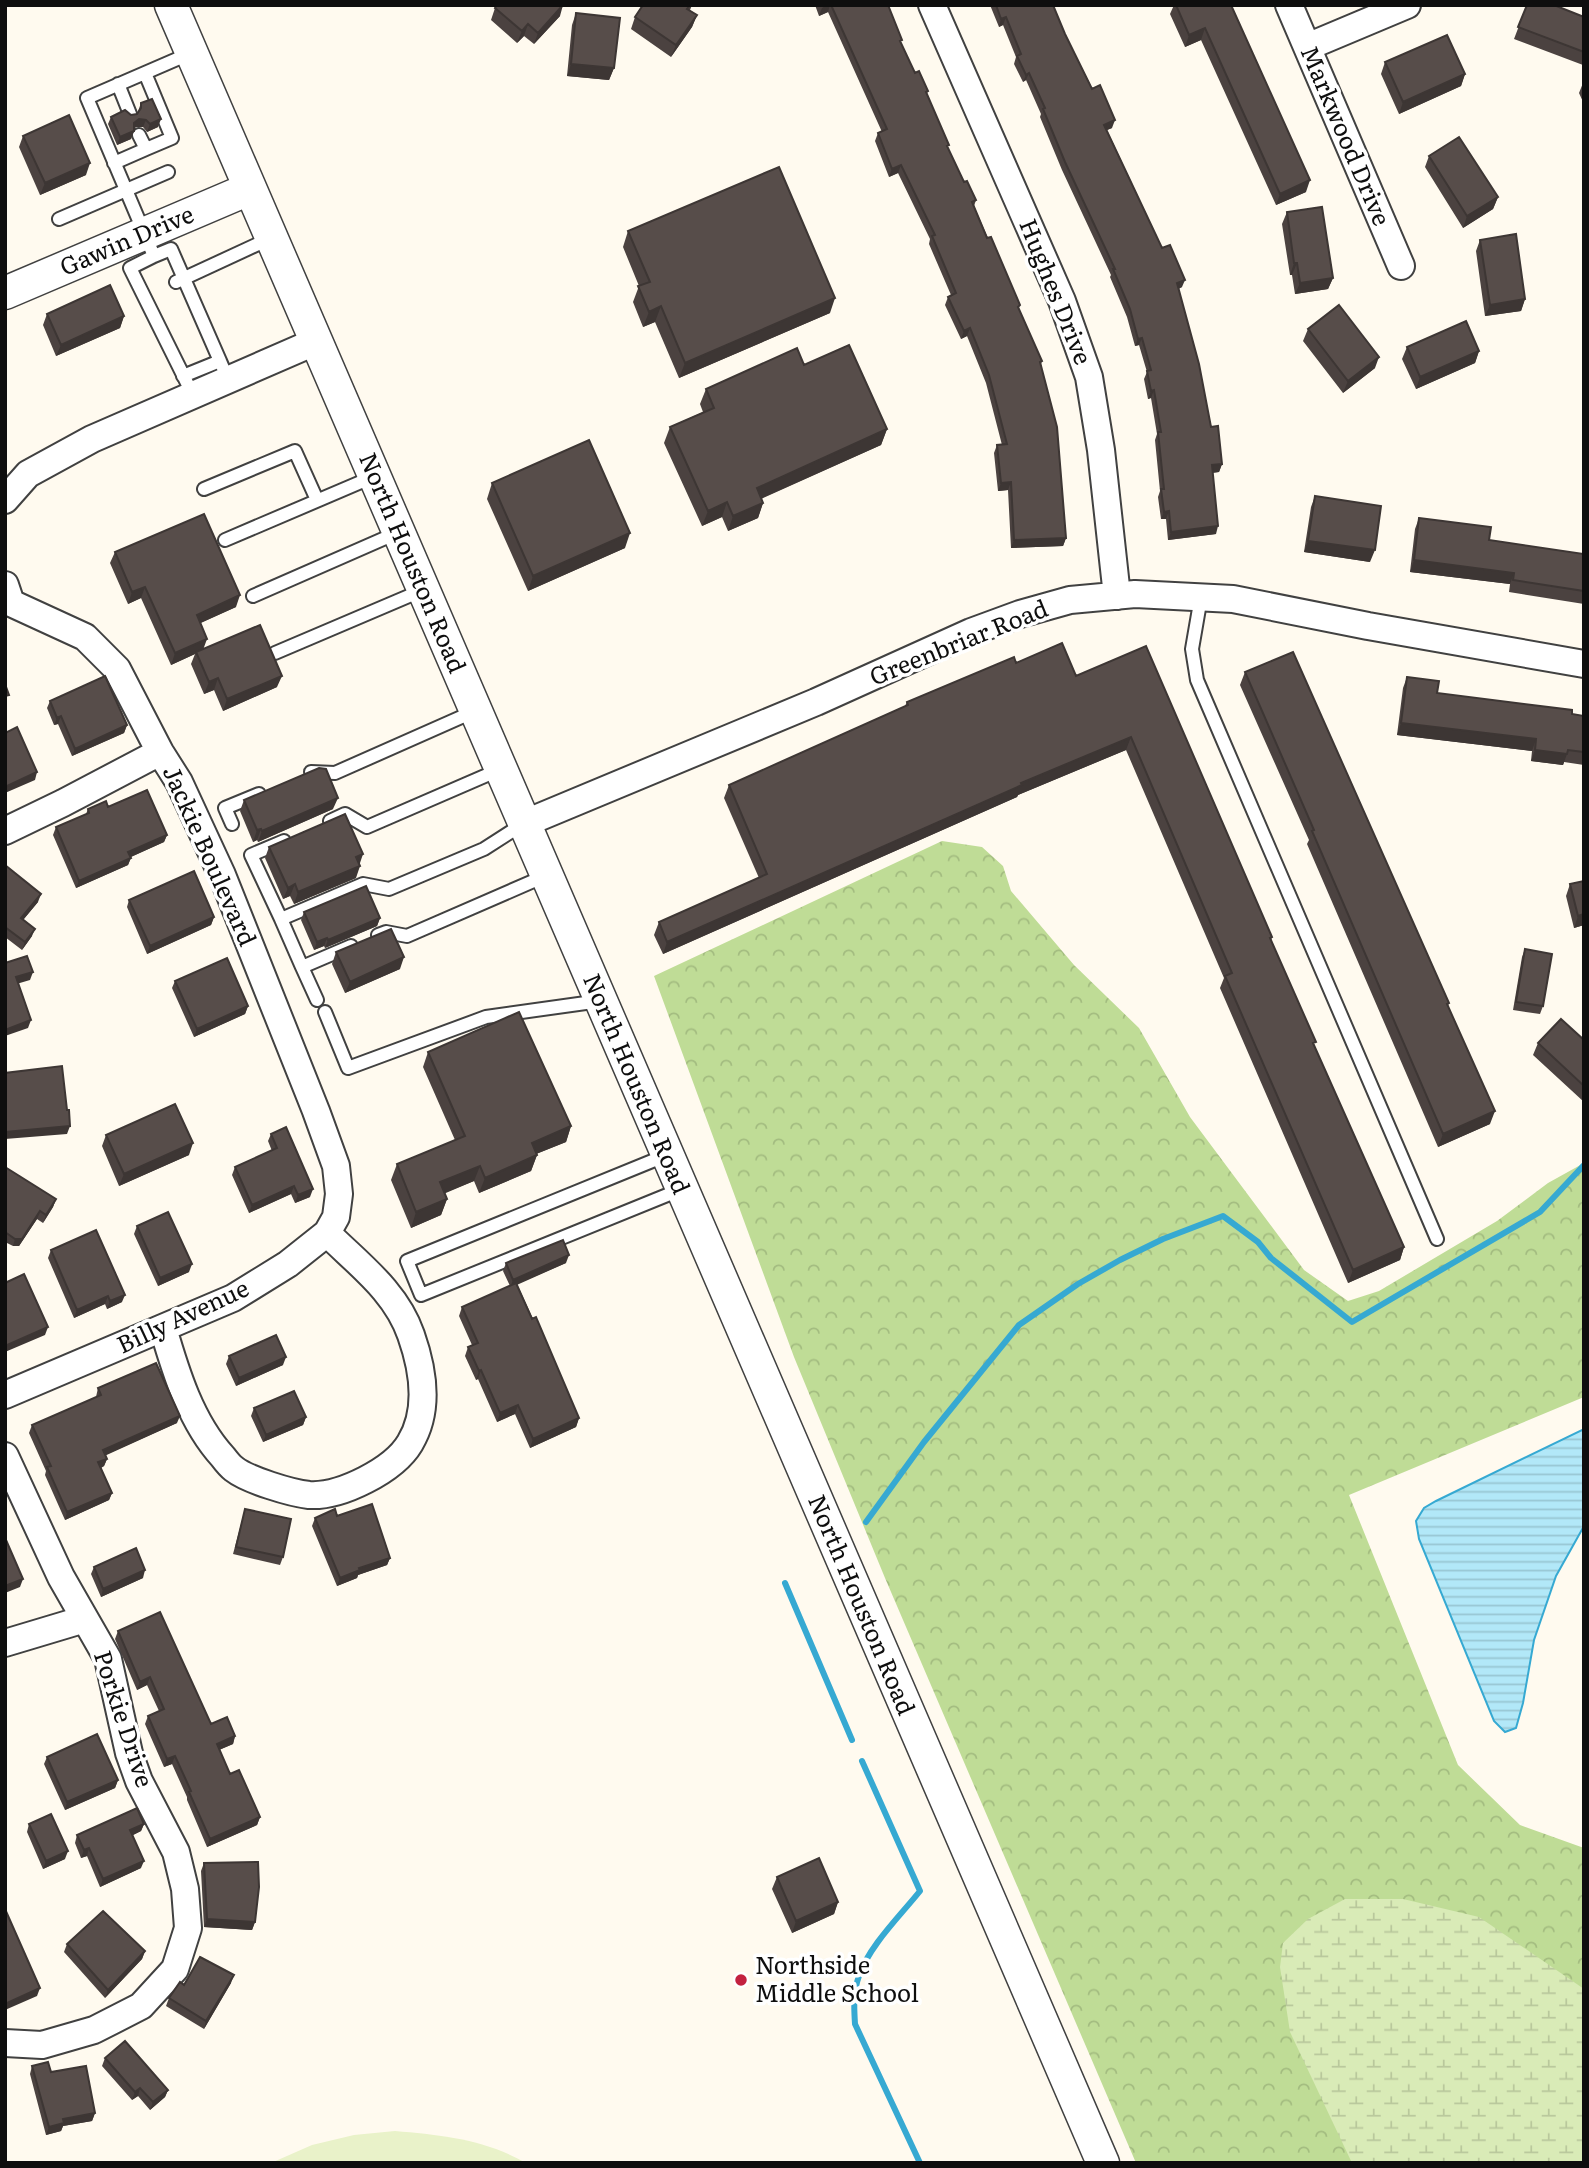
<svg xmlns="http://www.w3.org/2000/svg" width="1589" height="2168" viewBox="0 0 1589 2168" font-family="Literata,serif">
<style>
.forest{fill:url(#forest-crowns)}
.wetland{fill:url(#wetland-marsh)}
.pitch{fill:#e9f2c9}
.water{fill:url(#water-rules);stroke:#36a9d2;stroke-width:2}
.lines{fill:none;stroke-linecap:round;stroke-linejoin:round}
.stream{stroke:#36a9d2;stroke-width:6}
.service-casing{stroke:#414141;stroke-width:16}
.minor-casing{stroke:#414141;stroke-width:30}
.tertiary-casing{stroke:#414141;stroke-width:35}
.service{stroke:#fff;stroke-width:12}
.minor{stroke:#fff;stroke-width:26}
.tertiary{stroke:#fff;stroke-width:32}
.wall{fill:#4b4240}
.shaded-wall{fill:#3d3634}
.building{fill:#574d4a;stroke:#3d3634;stroke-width:2}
.poi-dot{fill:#c3213f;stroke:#fff;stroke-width:2.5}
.labels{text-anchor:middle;stroke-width:7;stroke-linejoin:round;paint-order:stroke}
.street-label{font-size:24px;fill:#0e0e0e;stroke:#fff}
.poi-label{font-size:24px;fill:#0e0e0e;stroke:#fff;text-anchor:start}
</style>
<defs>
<pattern id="forest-crowns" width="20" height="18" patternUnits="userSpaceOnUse" patternTransform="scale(1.75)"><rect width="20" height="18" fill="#bfdc96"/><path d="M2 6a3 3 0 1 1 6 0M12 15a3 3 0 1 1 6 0" fill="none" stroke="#a3bc80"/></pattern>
<pattern id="wetland-marsh" width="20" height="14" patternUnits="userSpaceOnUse" patternTransform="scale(1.75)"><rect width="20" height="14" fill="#d9ebb7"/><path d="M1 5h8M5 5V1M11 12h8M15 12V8" fill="none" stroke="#b9c89c"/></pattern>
<pattern id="water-rules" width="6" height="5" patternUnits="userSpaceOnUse" patternTransform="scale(1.75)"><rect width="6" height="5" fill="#b2e8f8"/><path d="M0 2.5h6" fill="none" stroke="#98c6d3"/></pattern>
</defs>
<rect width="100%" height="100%" fill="#fffaef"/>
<path class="forest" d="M942,841L982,847L1003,866L1011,891L1074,965L1139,1028L1190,1117L1304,1270L1348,1301L1379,1291L1497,1221L1548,1183L1584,1163V1397L1349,1495L1458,1765L1520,1825L1584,1848V2163H1136L885,1578L794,1357L654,976Z"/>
<path class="wetland" d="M1345,1899H1403L1479,1917L1584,1989V2163H1352L1290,2032L1280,1967L1283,1943L1308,1919Z"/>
<path class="pitch" d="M395,2131C441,2135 484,2139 526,2163H271L312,2145L354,2135Z"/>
<path class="water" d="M1584,1429V1526L1556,1576L1534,1640L1523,1703L1516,1728L1505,1732L1494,1721L1419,1539L1416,1521L1424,1508L1436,1501Z"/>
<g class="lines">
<path class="stream" d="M866,1522L924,1442L1019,1325L1078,1284L1120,1260L1163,1239L1223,1216L1258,1242L1271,1258L1352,1322L1540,1212L1584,1165
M785,1583L852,1740
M862,1761L920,1891C900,1916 869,1946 859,1976C853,1992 854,2008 855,2024L920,2163"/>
<g class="service-casing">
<path id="service" d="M191,53L87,98L154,256L130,268L193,395
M145,73L172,138L146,149
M118,84L130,114
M114,163L146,149L139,135
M59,219L168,172
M154,256L171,249L220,361
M176,282L271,238
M183,376L220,361L223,368
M204,489L295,451L317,500
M225,540L375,476
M253,596L399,532
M1201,597L1192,649L1197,680L1437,1239
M275,653L423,590
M311,772L335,773L475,711
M330,821L345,814L367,827L501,769
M232,824L225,808L259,794
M284,841L251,855L281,919L363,884L389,889L484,849L523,824
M281,919L302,967L351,946
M378,935L386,932L407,936L545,876
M302,967L317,1000
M325,1012L348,1068L486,1017L600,1001
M667,1155L407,1261L421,1295L682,1189"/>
</g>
<g class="minor-casing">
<path id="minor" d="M932,5L1062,301L1089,377L1101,450L1117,596
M1289,5L1401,266
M1307,47L1407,5
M5,500L28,474L92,439L317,341
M5,585L11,603L85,637L117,669L160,752L179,782L222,875L316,1111L336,1166L339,1194L336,1217L327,1233L288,1264L233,1298L5,1395
M523,824L816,702L971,632L1020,614L1070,600L1135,594L1233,599L1368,626L1584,664
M5,831L63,803L160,752
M163,1328C176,1373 191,1422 223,1457C226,1461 230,1466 234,1469C248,1480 291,1493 309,1495C341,1497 394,1470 410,1443C430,1410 423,1369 411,1335C396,1291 358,1264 327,1233
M5,1456L61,1577L108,1659L129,1753L139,1781L176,1852L185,1889L188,1928L175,1969L141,2006L94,2030L42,2045L5,2043
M5,1643L85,1619"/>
</g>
<g class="tertiary-casing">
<path id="tertiary" d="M171,5L1103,2163
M5,293L249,189"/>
</g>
<use href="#service" class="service"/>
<use href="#minor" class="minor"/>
<use href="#tertiary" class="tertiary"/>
</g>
<path class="wall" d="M643,5H692L690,10L697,15L692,27L671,57L631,29L635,17Z
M815,5H888L901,43L915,73L928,91L927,94L948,148L964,182L976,200L974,206L1042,361L1041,364L1066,538L1063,546L1011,548L1008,490L998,491L994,453L997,445H1002L986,383L967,336L961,339L945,305L948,297L951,295L929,244L930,239L898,173L889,177L875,141L878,133L882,132L828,12L819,16Z
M990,5H1053L1065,34L1112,128L1107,130L1162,248L1182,287L1178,289L1211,427L1222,464L1219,472L1212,473L1216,534L1168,540L1166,519H1161L1158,497L1160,491L1155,440L1157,434L1151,398L1148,399L1144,379L1147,372L1139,345L1135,346L1127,317L1110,277L1111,275L1062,170L1040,117L1041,114L1026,80L1023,82L1014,64L1016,57L1003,25L999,27Z
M1174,5H1231L1306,192L1276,205L1201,40L1185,47L1170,14Z
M1527,5L1584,17L1583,65L1514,39Z
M495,8L560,16L534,44L524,36L517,43L491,20Z
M576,13L614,68L609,80L567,76L572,25Z
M1385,62L1465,74L1461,86L1399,114L1381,74Z
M1583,83H1584V104L1579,93Z
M141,103L158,127L147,132L143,127H136L134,128L131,139L117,145L108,124L111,117L137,114Z
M23,136L86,175L40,195L19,147Z
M1429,156L1498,197L1493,209L1463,228L1425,167Z
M1287,212L1333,278L1328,289L1295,294L1292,275H1290L1282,224Z
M628,231L830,313L679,378L655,322L643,327L633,302L639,286L623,247Z
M1480,240L1525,299L1521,311L1485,316L1476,251Z
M47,314L124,316L120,328L56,356L43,325Z
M1308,329L1375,368L1343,393L1303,341Z
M1407,347L1479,351L1475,363L1416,389L1402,359Z
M804,365L887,429L881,445L761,499L763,503L758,518L728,531L722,517L702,526L664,443L670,427L703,412L700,404L706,389Z
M492,483L625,548L528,591L487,499Z
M1315,496L1370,562L1304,552L1311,507Z
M1419,518L1489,540L1584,554V604L1509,592L1510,584L1410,572L1415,529Z
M115,552L236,607L200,623L203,649L277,687L223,711L214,690L204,694L191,664L195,654L171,665L141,598L128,604L110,563Z
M1146,646L1272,937L1271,941L1314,1045L1404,1247L1400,1260L1348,1283L1220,988L1224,978L1126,750L1018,795L1017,797L663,954L654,935L659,922L759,878L724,798L729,785L905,706L907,702L1016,663L1076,676Z
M1245,672L1449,1003L1448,1006L1490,1124L1438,1147L1307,844L1309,840L1240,685Z
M1407,677L1437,693L1584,716V765L1564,762L1563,765L1531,761L1532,751L1397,735L1403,688Z
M50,701L127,725L124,733L72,756L58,724L54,725L47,708Z
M244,800L333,809L258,842L257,840L253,842L240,811Z
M108,807L167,835L164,842L131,857L128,865L76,888L53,835L56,827L86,814L88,809Z
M269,847L356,878L294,904L290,896L283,899L265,858Z
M5,865L38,902L23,920L32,936L22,950L5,937Z
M1584,881V925L1574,928L1566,896L1570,884Z
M129,900L214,917L211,925L147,954L127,907Z
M304,912L380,918L377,926L325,948L324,946L314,950L301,920Z
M1525,949L1543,1006L1540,1014L1513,1010L1522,957Z
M336,952L400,969L345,993L332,964Z
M175,981L248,1006L245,1014L194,1037L172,988Z
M1584,1040V1102L1533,1055L1538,1043Z
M428,1052L571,1126L566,1142L536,1154L537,1155L531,1171L479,1193L474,1181L444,1193L447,1199L441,1215L411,1228L391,1180L397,1164L455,1140L423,1067Z
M271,1134L310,1197L295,1203L291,1194L249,1213L232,1175L235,1167L272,1151L268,1141Z
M106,1135L189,1155L119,1186L102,1146Z
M5,1167L56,1199L53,1207L43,1223L37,1219L19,1246H13L5,1242Z
M137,1226L189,1272L158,1286L134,1234Z
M51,1250L122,1302L107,1309L105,1304L74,1318L48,1258Z
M506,1263H566L517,1284L579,1418L576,1427L530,1448L515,1414L497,1422L478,1379L476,1380L465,1356L468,1347L472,1345L459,1316L462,1307L510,1286L503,1271Z
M229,1356L283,1365L236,1386L226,1364Z
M98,1388L177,1423L105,1455L107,1459L104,1466L101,1468L112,1493L109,1500L65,1520L45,1475L46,1471L29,1433L32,1425L96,1397Z
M254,1408L306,1417L303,1425L263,1442L251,1416Z
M245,1509L283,1557L280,1565L233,1554Z
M337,1516L390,1558L387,1565L358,1575L357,1578L337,1586L312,1526L315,1518Z
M94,1567L143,1578L101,1597L91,1574Z
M118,1631L211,1724L235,1736L233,1744L219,1750L230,1774L260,1817L257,1825L207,1847L187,1800V1797L172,1764L164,1767L145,1724L148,1716L159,1711L147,1685L137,1690L115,1639Z
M47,1757L118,1780L115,1788L65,1810L44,1764Z
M29,1824L65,1859L43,1869L27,1832Z
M144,1824L141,1831L133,1835L141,1868L100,1887L87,1856L81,1858L75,1843L77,1835Z
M204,1863L255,1922L252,1930L204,1927L201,1871Z
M777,1877L838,1902L834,1914L792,1933L772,1889Z
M67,1944L145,1951L142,1959L105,1998L64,1952Z
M231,1983L204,2029L166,2006L169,1998L184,1985Z
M105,2058L168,2090L165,2097L150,2110L138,2096L132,2100L102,2066Z
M32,2066L51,2072L95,2113L92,2121L63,2126L61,2131L46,2135L30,2074Z"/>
<path class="shaded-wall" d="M563,5L560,16L534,44L538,33Z
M827,5H830L828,12L819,16L822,8Z
M697,15L692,27L671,57L676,45Z
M1006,17L1003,25L999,27L1001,19Z
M528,24L524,36L517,43L522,31Z
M1205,28L1201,40L1185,47L1189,35Z
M571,64L614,68L609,80L567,76Z
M1029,73L1026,80L1023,82L1026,75Z
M1465,74L1461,86L1399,114L1403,102Z
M139,119L146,120L143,127H136L131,131L134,123Z
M161,119L158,127L147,132L150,124Z
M1115,120L1112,128L1102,132L1104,125Z
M134,131L131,139L117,145L120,137Z
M90,163L86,175L40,195L45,183Z
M901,165L898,173L889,177L892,169Z
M1310,180L1306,192L1276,205L1280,194Z
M1498,197L1493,209L1463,228L1467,216Z
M1294,263H1297L1292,275H1290Z
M1333,278L1328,289L1295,294L1300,283Z
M1185,280L1182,287L1174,291L1177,283Z
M835,298L830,313L679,378L685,363Z
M1525,299L1521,311L1485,316L1490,305Z
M661,306L655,322L643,327L649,312Z
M124,316L120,328L56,356L61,345Z
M970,328L967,336L961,339L964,331Z
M1142,338L1139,345L1135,346L1138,339Z
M1479,351L1475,363L1416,389L1420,377Z
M1379,357L1375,368L1343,393L1348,381Z
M1154,390L1151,398L1148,399L1151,391Z
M887,429L881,445L751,503L757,488Z
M1222,464L1219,472L1209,473L1212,465Z
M1011,482L1008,490L998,491L1001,483Z
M727,502L722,517L702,526L708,511Z
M763,503L758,518L728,531L733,516Z
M1169,511L1166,519H1161L1164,512Z
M1218,526L1216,534L1168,540L1171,532Z
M630,533L625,548L528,591L533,576Z
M1066,538L1063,546L1011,548L1014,540Z
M1308,541L1375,550L1370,562L1304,552Z
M1414,560L1514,573L1510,584L1410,572Z
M145,587L141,598L128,604L132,592Z
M240,595L236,607L192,627L197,615Z
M207,639L203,650L196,652L195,654L171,665L175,653Z
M282,676L277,687L223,711L227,699Z
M218,678L214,690L204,694L209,682Z
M61,716L58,724L54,725L57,718Z
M1401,723L1536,739L1532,751L1397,735Z
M127,725L124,733L72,756L75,749Z
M1131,737L1126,750L1018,795L1017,797L663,954L667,942L1021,783Z
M1535,750L1567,754L1563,765L1531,761Z
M37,772L35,780L5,793V787Z
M338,798L333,809L258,842L262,831Z
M261,829L257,840L253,842L257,830Z
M167,835L164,842L126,859L128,852Z
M363,854L359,866L356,857Z
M131,858L128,865L76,888L79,881Z
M360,866L356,878L294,904L298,892Z
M295,884L290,896L283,899L288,888Z
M41,894L38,902L18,926L21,918Z
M1584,914V925L1574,928L1578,916Z
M214,917L211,925L147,954L150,946Z
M380,918L377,926L325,948L328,940Z
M35,929L32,936L22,950L25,942Z
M327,938L324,946L314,950L317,942Z
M404,957L400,969L345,993L350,982Z
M33,972L30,980L13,985L16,977Z
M248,1006L245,1014L194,1037L197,1029Z
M31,1020L28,1028L5,1036V1030Z
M1495,1111L1490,1124L1438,1147L1443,1134Z
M70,1126L67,1134L5,1139V1132Z
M571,1126L566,1142L526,1158L532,1143Z
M193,1143L189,1155L119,1186L124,1174Z
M537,1155L531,1171L479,1193L485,1178Z
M480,1166L474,1181L434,1198L440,1182Z
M294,1186L291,1194L249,1213L252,1205Z
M313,1189L310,1197L295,1203L298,1195Z
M56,1199L53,1207L43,1223L46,1215Z
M447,1199L441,1215L411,1228L416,1212Z
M40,1211L37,1219L19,1246H13L15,1239Z
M1404,1247L1400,1260L1348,1283L1353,1270Z
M569,1255L566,1263L510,1288L513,1280Z
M192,1264L189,1272L158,1286L160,1278Z
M125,1295L122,1302L107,1309L110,1301Z
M108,1296L105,1304L74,1318L77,1310Z
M48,1327L45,1335L5,1352V1346Z
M286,1357L283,1365L236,1386L239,1378Z
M481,1370L478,1379L476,1380L479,1371Z
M518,1405L515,1414L497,1422L500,1413Z
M180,1416L177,1423L100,1458L103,1450Z
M306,1417L303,1425L263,1442L266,1435Z
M579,1418L576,1427L530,1448L533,1439Z
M107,1459L104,1466L96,1470L98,1462Z
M112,1493L109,1500L65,1520L67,1512Z
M390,1558L387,1565L358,1575L357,1578L337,1586L340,1578L359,1568Z
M145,1570L143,1578L101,1597L103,1589Z
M23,1579L20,1587L5,1593V1586Z
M150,1677L147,1685L137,1690L140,1682Z
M235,1736L233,1744L214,1752L217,1744Z
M175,1756L172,1764L164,1767L167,1759Z
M118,1780L115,1788L65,1810L67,1802Z
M260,1817L257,1825L207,1847L210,1839Z
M144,1824L141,1831L127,1838L130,1830Z
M89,1848L87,1856L81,1858L84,1850Z
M68,1851L65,1859L43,1869L46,1861Z
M144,1861L141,1868L100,1887L103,1879Z
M838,1902L834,1914L792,1933L796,1921Z
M207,1919L255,1922L252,1930L204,1927Z
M145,1951L142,1959L105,1998L108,1990Z
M234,1975L231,1983L204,2029L206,2021Z
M40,1988L37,1996L5,2010V2004Z
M140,2088L138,2096L132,2100L135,2092Z
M168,2090L165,2097L150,2110L153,2102Z
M95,2113L92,2121L63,2126L61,2131L46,2135L49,2127L63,2119Z"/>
<path class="building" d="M497,5H563L538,33L528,24L522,31L495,8Z
M643,5H690L687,9L697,15L676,45L635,17Z
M831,5H888L902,40L900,41L915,73L919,71L928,91L926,92L949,145L947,146L964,182L967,181L976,200L972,202L987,238L991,237L1020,305L1018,307L1042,361L1040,362L1057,427L1066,538L1014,540L1011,482L1001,483L997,445L1007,444L989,375L970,328L964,331L948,297L956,293L932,236L935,235L901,165L892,169L878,133L887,129Z
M996,5H1053L1065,34L1092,89L1100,85L1115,120L1104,125L1162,248L1170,245L1185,280L1177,283L1199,364L1211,427L1218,426L1222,464L1212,465L1218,526L1171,532L1169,511L1164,512L1161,489H1164L1158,432H1161L1154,390L1151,391L1147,371L1151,370L1142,338L1138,339L1130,309L1113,269H1115L1065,162L1043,109L1045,108L1029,73L1026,75L1017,56L1021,54L1006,17L1001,19Z
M1176,5H1231L1310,180L1280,194L1205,28L1189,35Z
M1527,5H1554L1584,17V52L1518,27Z
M576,13L620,18L614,68L571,64Z
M1447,35L1465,74L1403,102L1385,62Z
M152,99L161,119L150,124L146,120L139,119L134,123V131L120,137L111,117L125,110L131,115L137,114L141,108V103Z
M69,115L90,163L45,183L23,136Z
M1459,137L1498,197L1467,216L1429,156Z
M779,167L835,298L685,363L661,306L649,312L638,286L650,282L628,231Z
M1322,207L1333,278L1300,283L1297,263H1294L1287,212Z
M1516,234L1525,299L1490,305L1480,240Z
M110,285L124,316L61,345L47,314Z
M1339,305L1379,357L1348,381L1308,329Z
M1466,321L1479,351L1420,377L1407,347Z
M849,345L887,429L757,488L763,503L733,516L727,502L708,511L670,427L714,408L706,389L797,348L804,365Z
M589,440L630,533L533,576L492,483Z
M1315,496L1381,506L1375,550L1308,541Z
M204,514L240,595L197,615L207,639L175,653L145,587L132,592L115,552Z
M1419,518L1491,527L1489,540L1584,554V591L1513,580L1514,573L1414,560Z
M260,625L282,676L227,699L218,678L209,682L196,652Z
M1062,643L1076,676L1146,646L1272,937L1270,938L1316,1042L1313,1043L1404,1247L1353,1270L1225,976L1232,973L1131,737L1021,783L1022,785L667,942L659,922L767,874L729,785L908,705L907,702L1014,657L1016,663Z
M1293,652L1449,1003L1447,1004L1495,1111L1443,1134L1312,831L1314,830L1245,672Z
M105,676L127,725L75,749L61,716L57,718L50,701Z
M1407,677L1439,681L1437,693L1572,710V714L1584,716V752L1568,750L1567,754L1535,750L1536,739L1401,723Z
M5,684L9,695L5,696Z
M17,727L37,772L5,787V733Z
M319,768L326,769L338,798L262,831L261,829L257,830L244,800Z
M147,790L167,835L128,852L131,858L79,881L56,827L89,813L88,809L106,801L108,807Z
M345,814L363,854L356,857L360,866L298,892L295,884L288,888L269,847Z
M5,865L41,894L21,918L35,929L25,942L5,927Z
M194,871L214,917L150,946L129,900Z
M1584,881V914L1578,916L1570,884Z
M366,886L380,918L328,940L327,938L317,942L304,912Z
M391,929L404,957L350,982L336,952Z
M1525,949L1552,954L1543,1006L1516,1002Z
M27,956L33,972L16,977L31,1020L5,1030V963Z
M227,958L248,1006L197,1029L175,981Z
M519,1012L571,1126L532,1143L537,1155L485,1178L480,1166L440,1182L447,1199L416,1212L397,1164L465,1136L428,1052Z
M1561,1019L1584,1040V1086L1538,1043Z
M62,1066L67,1110H69L70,1126L5,1132V1073Z
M175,1104L193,1143L124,1174L106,1135Z
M286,1127L313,1189L298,1195L294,1186L252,1205L235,1167L277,1148L271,1134Z
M5,1167L56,1199L46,1215L40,1211L22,1239H15L5,1232Z
M168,1212L192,1264L160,1278L137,1226Z
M96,1230L125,1295L110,1301L108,1296L77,1310L51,1250Z
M563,1240L569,1255L513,1280L506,1263Z
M24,1274L48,1327L5,1346V1283Z
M516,1283L532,1319L536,1317L579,1418L533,1439L518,1405L500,1413L481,1370L479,1371L468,1347L478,1343L462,1307Z
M276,1335L286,1357L239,1378L229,1356Z
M156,1363L180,1416L103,1450L107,1459L98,1462L112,1493L67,1512L47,1467L51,1466L32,1425L101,1395L98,1388Z
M294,1391L306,1417L266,1435L254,1408Z
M372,1504L390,1558L359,1568L360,1570L340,1578L315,1518L335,1509L337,1516Z
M245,1509L291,1519L283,1557L236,1547Z
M6,1540L23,1579L5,1586V1540Z
M136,1548L145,1570L103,1589L94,1567Z
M160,1612L211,1724L227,1717L235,1736L217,1744L230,1774L239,1770L260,1817L210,1839L189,1792L191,1791L175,1756L167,1759L148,1716L164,1709L150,1677L140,1682L118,1631Z
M97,1734L118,1780L67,1802L47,1757Z
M137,1808L144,1824L130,1830L144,1861L103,1879L89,1848L84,1850L77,1835Z
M51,1814L68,1851L46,1861L29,1824Z
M819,1858L838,1902L796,1921L777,1877Z
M258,1862L259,1887L255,1922L207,1919L204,1863Z
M5,1909L40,1988L5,2004Z
M103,1911L145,1951L108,1990L67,1944Z
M200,1957L234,1975L206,2021L169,1998L180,1982L184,1985Z
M125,2041L168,2090L153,2102L140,2088L135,2092L105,2058Z
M48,2062L51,2072L86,2066L95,2113L63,2119L64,2123L49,2127L32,2066Z"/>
<circle class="poi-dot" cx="741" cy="1980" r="7"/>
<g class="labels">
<g class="street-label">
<text transform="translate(1345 136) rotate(67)" y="8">Markwood Drive</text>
<text transform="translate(127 241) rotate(-23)" y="8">Gawin Drive</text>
<text transform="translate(1055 292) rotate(68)" y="8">Hughes Drive</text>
<text transform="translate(412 563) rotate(67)" y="8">North Houston Road</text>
<text transform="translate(959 643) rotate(-22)" y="8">Greenbriar Road</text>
<text transform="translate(209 856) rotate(66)" y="8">Jackie Boulevard</text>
<text transform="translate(636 1084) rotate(67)" y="8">North Houston Road</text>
<text transform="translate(183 1317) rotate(-25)" y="8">Billy Avenue</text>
<text transform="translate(861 1605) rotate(67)" y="8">North Houston Road</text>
<text transform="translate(123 1719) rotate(72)" y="8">Porkie Drive</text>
</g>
<g class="poi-label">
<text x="755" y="1974">Northside<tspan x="755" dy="28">Middle School</tspan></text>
</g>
</g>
<rect width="1589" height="2168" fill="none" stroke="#0e0e0e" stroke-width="14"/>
</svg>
